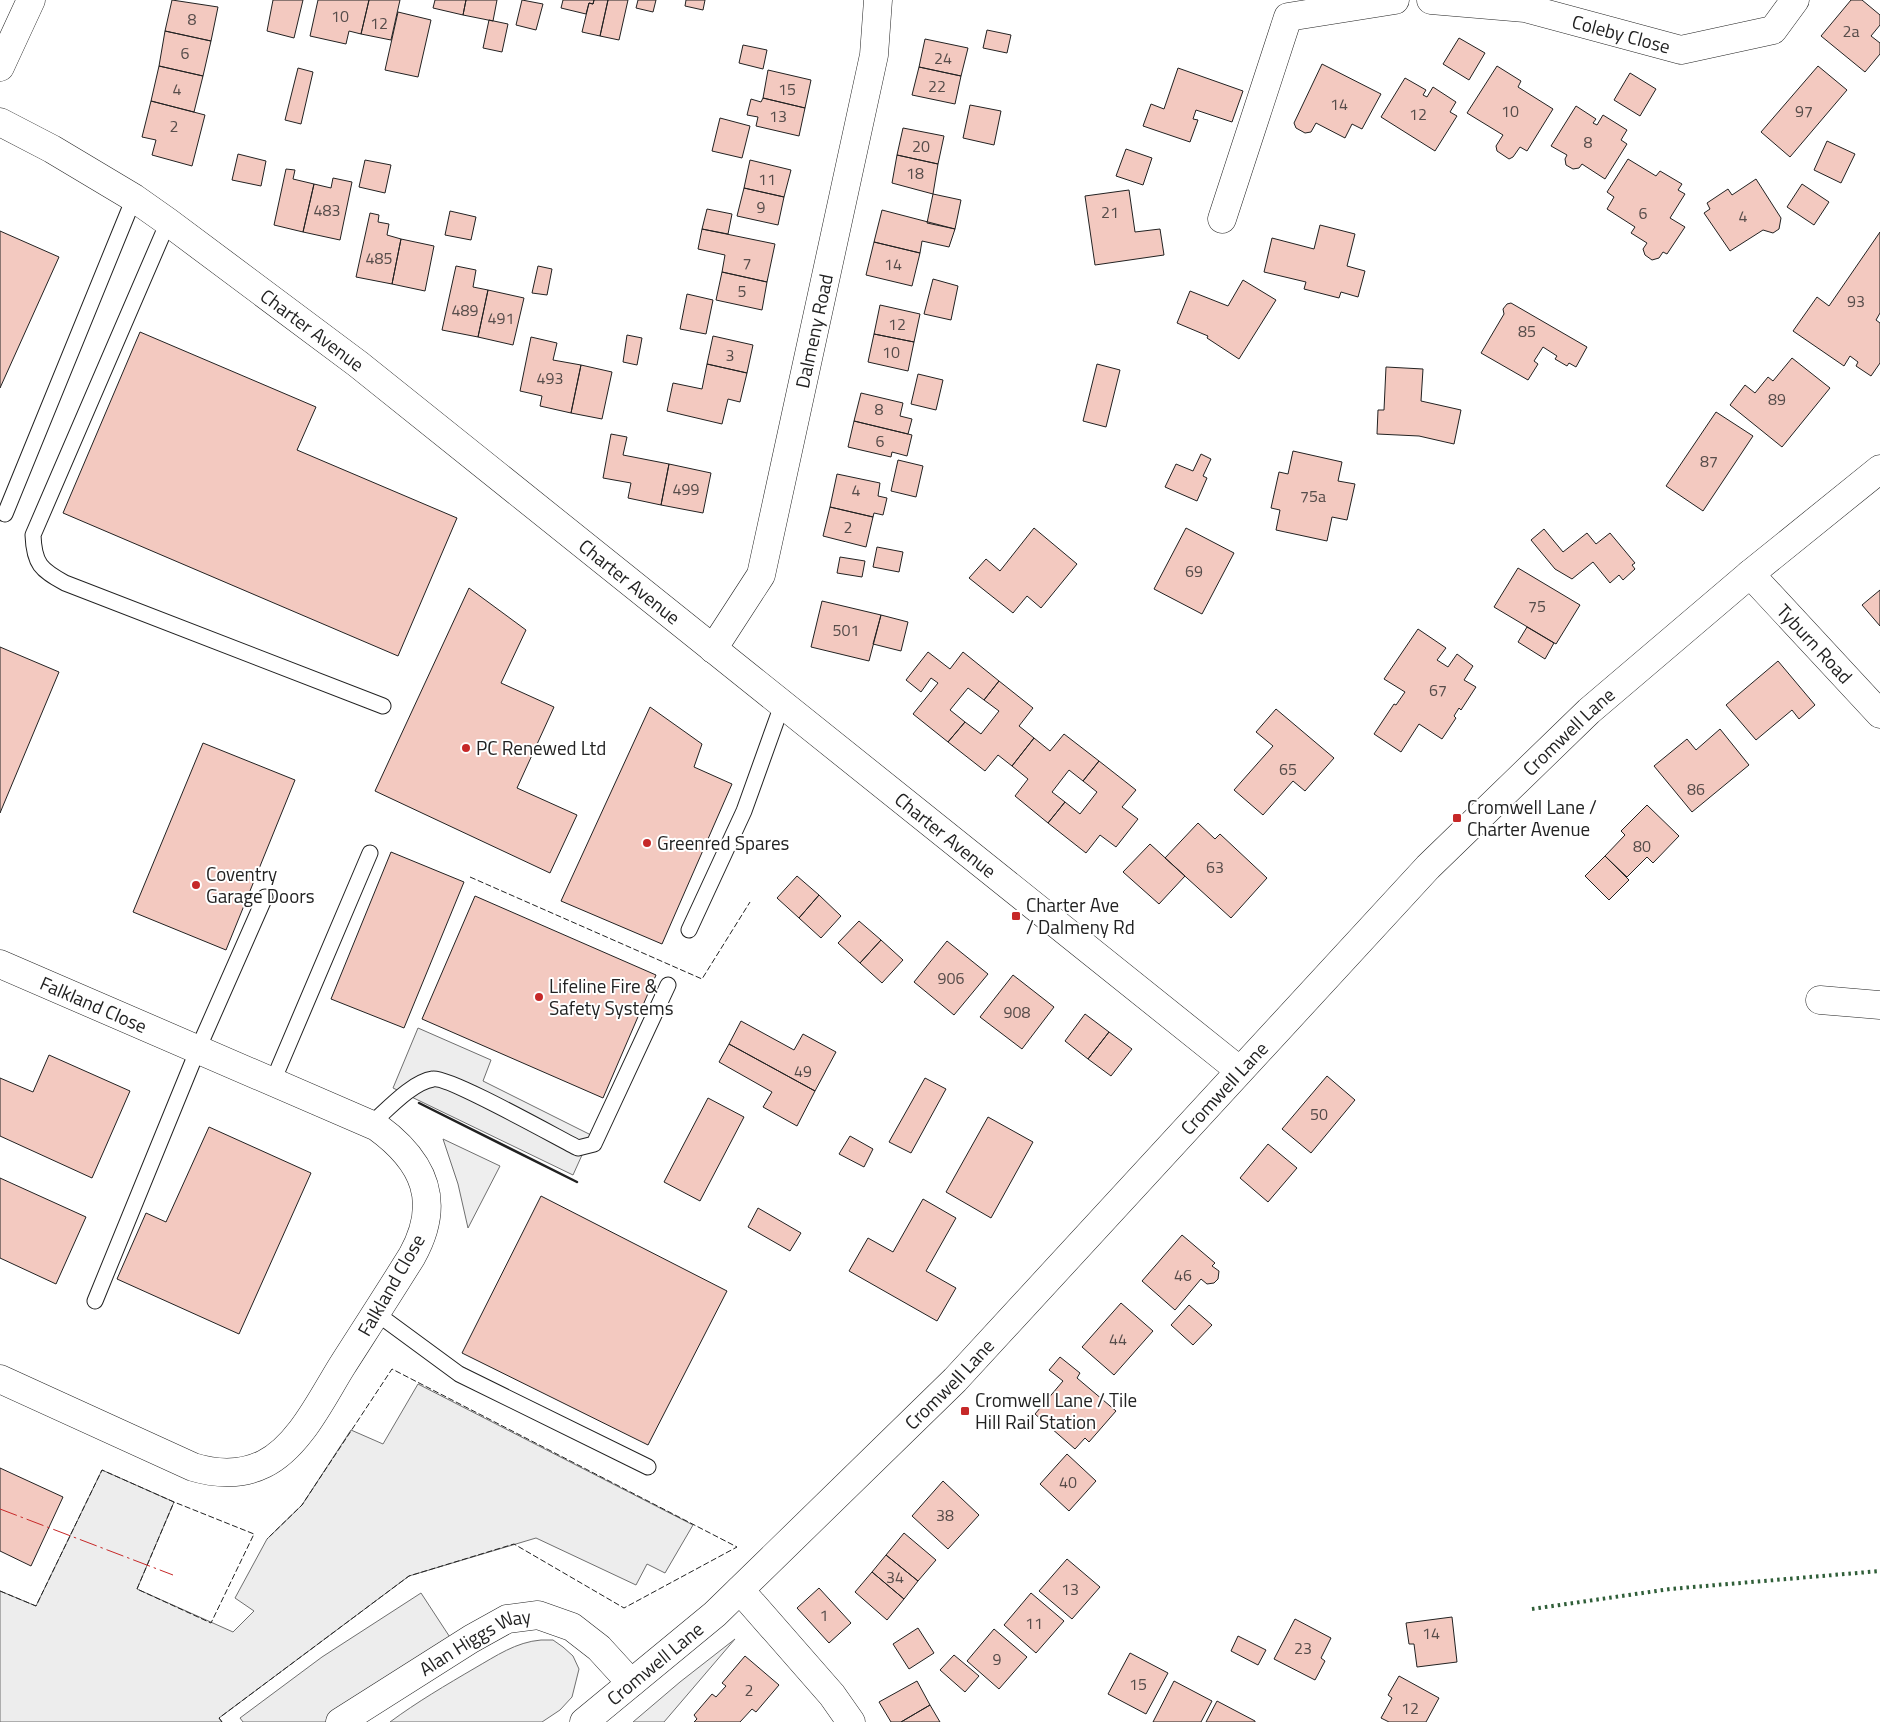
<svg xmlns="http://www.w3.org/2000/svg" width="1880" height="1722" viewBox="0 0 1880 1722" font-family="'Titillium Web',sans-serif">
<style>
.green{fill:#eee;stroke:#6f6f6f}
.parking{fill:#ededed;stroke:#6f6f6f}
.building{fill:#f3c9c0;stroke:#222}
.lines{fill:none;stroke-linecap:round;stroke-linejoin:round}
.service-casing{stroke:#222;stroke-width:17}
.minor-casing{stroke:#222;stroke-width:29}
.tertiary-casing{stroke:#222;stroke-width:29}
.service{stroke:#fff;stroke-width:15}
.minor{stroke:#fff;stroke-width:28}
.tertiary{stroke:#fff;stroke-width:28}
.hedge{stroke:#2f5e38;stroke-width:4;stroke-dasharray:2.5 4;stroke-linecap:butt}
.fence{stroke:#222;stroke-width:1;stroke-dasharray:6 2.5;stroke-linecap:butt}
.wall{stroke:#222;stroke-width:2.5}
.power{stroke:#c62828;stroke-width:1;stroke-dasharray:18 4 2.5 4;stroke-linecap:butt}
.poi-dot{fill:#c62828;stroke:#fff;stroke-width:2}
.labels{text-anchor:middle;stroke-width:4;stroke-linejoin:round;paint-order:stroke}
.number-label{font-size:16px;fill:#564c4a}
.street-label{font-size:19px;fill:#222;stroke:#fff}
.poi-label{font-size:19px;fill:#222;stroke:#fff;text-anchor:start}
</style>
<rect width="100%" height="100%" fill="#fff"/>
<path class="green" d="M443,1139L500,1166L468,1228L458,1184Z
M735,1639L664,1722H633L680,1682Z
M541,1640H553L563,1647L573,1656L579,1669L572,1697L560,1710L542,1722H390C417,1702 446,1685 475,1668C496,1656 516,1642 541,1640Z"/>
<path class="parking" d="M418,1028L491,1060L483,1081L591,1135L573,1175L393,1088Z
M418,1384L693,1525L665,1573L647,1564L636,1585L536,1538L409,1576L219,1718L222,1722H0V1591L36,1606L102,1470L174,1502L137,1589L233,1632L254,1611L235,1598L267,1539L302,1505L351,1430L383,1444Z
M421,1593L457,1648L340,1722H243L240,1718L322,1657Z"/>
<path class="building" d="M172,0L218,7L211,41L165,31Z
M273,0H303L294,38L267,31Z
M318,0H369L361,34L349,31L346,44L310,36Z
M369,0H400L391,40L361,34Z
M435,0H466L463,15L433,8Z
M466,0H497L493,21L463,15Z
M522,0L543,4L536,30L516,25Z
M563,0H594L593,4L589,3L586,14L561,8Z
M594,0H608L600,36L582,32L589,3L593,4Z
M608,0H628L619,40L600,36Z
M638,0H656L653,12L636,8Z
M686,0H705L703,10L685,6Z
M1851,0H1862L1880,15V25L1871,36L1880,43V54L1865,72L1821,36Z
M398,12L431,20L418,77L385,70Z
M489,20L508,24L502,52L483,48Z
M987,30L1011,35L1007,53L983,48Z
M165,31L211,41L203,76L159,66Z
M1459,38L1485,53L1469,80L1443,64Z
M925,39L968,48L961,76L919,67Z
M743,45L767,50L763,69L739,63Z
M1322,64L1381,94L1362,129L1352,124L1345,138L1316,123L1311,132L1305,133L1296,128L1294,123Z
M159,66L203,76L194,112L151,101Z
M1497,66L1521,81L1518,87L1553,109L1527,151L1520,147L1513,157L1509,159L1497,151L1496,146L1503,135L1467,113Z
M1818,66L1847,90L1790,157L1761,132Z
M919,67L961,76L955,104L912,95Z
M298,68L313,72L301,124L285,120Z
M1178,68L1243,91L1232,122L1196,110L1193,119L1198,120L1190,142L1143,126L1151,104L1164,109Z
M768,70L811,80L805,108L763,98Z
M1630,73L1656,89L1640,116L1614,100Z
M1405,78L1426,90L1423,95L1427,97L1433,87L1456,102L1450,112L1457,116L1435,151L1381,117Z
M763,98L805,108L799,136L756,126L758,117L747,115L751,99L761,102Z
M151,101L205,115L192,166L152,155L156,140L142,137Z
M970,105L1001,111L994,145L963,138Z
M1576,106L1596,119L1593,123L1597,125L1603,115L1627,130L1621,140L1627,144L1605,179L1582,164L1579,168L1573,169L1566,165L1565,159L1567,155L1551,146Z
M720,118L750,126L742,158L712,151Z
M903,128L944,136L938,164L897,155Z
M1827,141L1855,154L1841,183L1814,170Z
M1126,149L1152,158L1143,185L1116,176Z
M238,154L266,161L261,186L232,180Z
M897,155L938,164L933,194L892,183Z
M1628,159L1656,176L1660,171L1682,184L1678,190L1685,194L1670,218L1685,227L1667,254L1663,252L1659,258L1652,260L1645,255L1643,249L1647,243L1631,233L1635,227L1607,209L1614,197L1607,192Z
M365,160L391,165L385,193L359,187Z
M750,160L791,170L784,197L744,188Z
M286,169L295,170L293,179L314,184L303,232L274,225Z
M333,178L352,182L340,240L303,232L314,184L331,188Z
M1756,179L1781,218L1779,229L1773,233L1763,230L1730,251L1704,213L1710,209L1707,203L1728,189L1732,195Z
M1802,184L1829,202L1814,225L1787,207Z
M744,188L784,197L778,225L737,216Z
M1129,190L1135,232L1160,229L1164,255L1095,265L1085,196Z
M933,194L961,200L955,229L927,223Z
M707,209L732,214L728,234L702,229Z
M882,210L955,229L949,247L922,241L920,253L874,242Z
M450,211L476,217L471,240L445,235Z
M370,213L379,215L378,222L389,224L387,235L401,239L392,284L356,277Z
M1320,225L1355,234L1347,266L1365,271L1358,297L1341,292L1339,298L1304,289L1306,282L1264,272L1272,238L1314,249Z
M702,229L775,244L767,282L722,272L725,255L698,249Z
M0,231L59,257L0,388Z
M1880,232V313L1876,320L1880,323V363L1871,376L1856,366L1858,362L1850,356L1844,366L1793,331L1817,297L1829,306Z
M401,239L434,246L425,291L392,284Z
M874,242L920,253L912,286L866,275Z
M456,266L476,270L473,287L488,290L478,337L442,330Z
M538,266L552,269L547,295L532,293Z
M722,272L767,282L762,310L716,300Z
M933,279L958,286L951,320L924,314Z
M1243,280L1276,300L1239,359L1207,338L1208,336L1177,323L1190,291L1228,306Z
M488,290L524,298L513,345L478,337Z
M687,294L713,300L706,334L680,329Z
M1511,303L1587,347L1576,367L1569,363L1567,366L1555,359L1557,356L1543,347L1534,361L1538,364L1528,380L1481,353L1504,314L1503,309L1507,304Z
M880,305L920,314L914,342L874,334Z
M140,332L316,407L297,450L457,518L398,656L63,513Z
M874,334L914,342L908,371L868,362Z
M627,335L642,338L637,365L623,362Z
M713,336L753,345L747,373L707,364Z
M531,337L557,343L553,360L581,365L571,413L540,406L542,396L520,391Z
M1792,358L1830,388L1782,447L1730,405L1745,385L1755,393L1768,377L1773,381Z
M707,364L747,373L740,402L728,399L722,424L667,411L673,383L702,389Z
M1097,364L1120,370L1106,427L1083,421Z
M581,365L612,372L602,419L571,413Z
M1386,367L1423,369L1421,401L1461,410L1454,444L1419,436L1377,434L1378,410H1384Z
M918,374L943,380L936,410L911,404Z
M861,393L903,403L900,416L912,419L908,434L854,421Z
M1716,412L1753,436L1703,511L1666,486Z
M854,421L912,435L907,456L892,452L891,457L848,447Z
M611,434L627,437L623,455L669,464L661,505L628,498L631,483L603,478Z
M1293,451L1342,462L1338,481L1355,484L1347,520L1332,517L1327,541L1276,530L1280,510L1271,508L1279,472L1288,474Z
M1201,454L1211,459L1203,476L1207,478L1197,501L1165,487L1176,464L1193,471Z
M898,460L923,466L916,497L891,491Z
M669,464L711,473L703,513L661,505Z
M837,474L880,483L878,496L887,498L883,515L874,513L873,517L830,507Z
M830,507L873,517L866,547L823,536Z
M1034,528L1077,564L1041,608L1027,596L1013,613L969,578L986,559L1000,571Z
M1186,528L1234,553L1202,614L1154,589Z
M1544,529L1563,552L1587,533L1596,544L1610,533L1635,563L1632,565L1635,569L1623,580L1619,575L1610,583L1593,562L1572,579L1555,569L1531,540Z
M877,547L903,552L899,572L873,567Z
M840,557L865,561L862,577L837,573Z
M1518,568L1580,605L1556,644L1494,607Z
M469,588L526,630L501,683L554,707L517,788L577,815L550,873L375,791Z
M1880,590V626L1862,605Z
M822,601L881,615L869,661L811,647Z
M881,615L908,622L901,651L873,644Z
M1527,627L1554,643L1545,659L1518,642Z
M1418,629L1446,648L1437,660L1448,667L1457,654L1473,666L1464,680L1476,687L1461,710L1459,708L1454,716L1456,718L1442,739L1419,724L1401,752L1374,734L1394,704L1396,705L1405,692L1384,679Z
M0,647L59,672L0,813Z
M928,652L950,669L963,652L999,681L984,700L968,688L950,710L965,722L948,742L913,714L938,683L931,678L921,692L906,680Z
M1778,661L1815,705L1799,719L1792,710L1756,740L1726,705Z
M999,681L1033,708L1019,726L1034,738L1012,766L998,755L985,771L948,742L965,722L981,734L999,711L984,700Z
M650,707L702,744L694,767L732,784L662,944L561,901Z
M1276,709L1334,758L1305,791L1293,781L1263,815L1234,790L1273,746L1256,732Z
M1720,729L1749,765L1692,812L1654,766L1687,739L1696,750Z
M1064,734L1099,761L1083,781L1069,770L1052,792L1065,802L1048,823L1015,796L1028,779L1012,766L1034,738L1050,751Z
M203,743L295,780L226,950L133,912Z
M1099,761L1136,790L1122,807L1138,819L1116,847L1100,835L1086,853L1048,823L1065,802L1080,814L1097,792L1083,781Z
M1647,805L1679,836L1653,863L1647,857L1627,877L1605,856L1625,835L1621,831Z
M1198,823L1215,839L1220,834L1267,878L1231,918L1165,858Z
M1150,844L1185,876L1159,904L1123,872Z
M391,852L464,882L404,1028L331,999Z
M1605,856L1629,880L1609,900L1585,876Z
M797,876L819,895L799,918L777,898Z
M819,895L841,916L821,938L799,918Z
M475,896L656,975L603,1098L422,1019Z
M859,921L881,940L860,963L838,943Z
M881,940L903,960L882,983L860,963Z
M947,941L988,974L954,1015L914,982Z
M1013,975L1054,1007L1022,1049L980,1017Z
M1085,1014L1109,1032L1088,1059L1065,1041Z
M741,1021L794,1050L803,1034L836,1052L815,1091L729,1044Z
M1109,1032L1132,1049L1111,1076L1088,1059Z
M729,1044L815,1091L797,1126L763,1107L772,1092L719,1062Z
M49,1055L130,1091L92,1178L0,1136V1078L33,1092Z
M1327,1076L1355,1100L1311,1153L1282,1129Z
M925,1078L946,1089L911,1153L889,1142Z
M708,1098L744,1117L700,1201L664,1182Z
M988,1117L1033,1142L991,1218L946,1192Z
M209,1127L311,1173L239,1334L117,1279L146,1213L166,1222Z
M850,1136L873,1149L864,1167L839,1154Z
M1268,1144L1297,1168L1268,1202L1240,1178Z
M0,1178L86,1217L56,1284L0,1258Z
M541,1196L727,1291L648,1445L462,1353Z
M923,1199L956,1218L926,1271L956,1288L937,1321L849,1271L868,1238L893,1252Z
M758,1208L801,1233L790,1251L748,1227Z
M1182,1235L1215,1263L1212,1266L1219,1271L1218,1279L1214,1283L1207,1284L1201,1279L1175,1310L1142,1281Z
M1121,1303L1153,1331L1114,1375L1082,1347Z
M1189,1305L1212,1325L1193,1345L1171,1325Z
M1060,1357L1080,1373L1077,1378L1116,1411L1089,1442L1085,1438L1075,1449L1035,1414L1063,1381L1049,1370Z
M1067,1454L1096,1481L1069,1511L1040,1484Z
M0,1468L63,1497L31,1566L0,1551Z
M943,1481L979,1515L948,1549L912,1516Z
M904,1533L936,1560L918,1581L886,1555Z
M886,1555L918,1581L904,1599L872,1572Z
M1067,1559L1100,1587L1072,1619L1039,1591Z
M872,1572L904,1599L887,1620L855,1592Z
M819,1588L851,1623L829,1643L797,1608Z
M1031,1593L1064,1621L1036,1653L1004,1625Z
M1452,1617L1457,1662L1417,1667L1414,1644H1409L1406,1623Z
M1295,1619L1331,1638L1321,1658L1325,1661L1315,1680L1274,1659Z
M918,1628L934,1653L909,1669L893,1644Z
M994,1629L1027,1657L999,1689L967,1661Z
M1238,1636L1266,1650L1258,1665L1231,1651Z
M1130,1653L1168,1673L1146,1714L1108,1694Z
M954,1655L979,1676L965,1692L940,1670Z
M745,1656L779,1685L756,1712L752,1709L740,1722H694L697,1719L694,1715L712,1694L716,1697L726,1686L722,1683Z
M1399,1676L1439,1698L1426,1722H1389L1381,1718L1392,1698L1388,1695Z
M917,1681L930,1705L901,1722H891L879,1702Z
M1174,1681L1212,1701L1201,1722H1153Z
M1217,1701L1255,1721V1722H1206Z
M930,1705L940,1722H901Z"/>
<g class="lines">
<g class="service-casing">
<path id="service" d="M168,222L33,535C34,564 41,570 65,583L383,706
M5,514L134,198
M689,930L744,811L782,705
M273,1081L370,853
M371,1124C387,1110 412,1082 433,1079C448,1076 558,1138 578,1148L594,1144L668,985
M95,1301L198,1049L265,897
M376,1313L459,1374L648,1467"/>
</g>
<g class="minor-casing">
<g id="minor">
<path id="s1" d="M1431,0L1525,8L1681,50L1773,30L1795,0"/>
<path d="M0,67L31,0"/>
<path d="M1222,219L1288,17L1395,0"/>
<path id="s2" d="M1750,574L1880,714"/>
<path id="s3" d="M713,649L761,575L874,55L878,0"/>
<path id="s4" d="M0,964L377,1127C425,1162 442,1202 412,1256C389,1293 365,1330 342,1366C322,1398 299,1447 264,1464C242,1475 216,1474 193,1467L0,1379"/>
<path d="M1820,1000L1880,1005"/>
<path d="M740,1590L832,1695L851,1722"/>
<path id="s5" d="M340,1722L471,1639L507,1619L538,1615L572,1627L599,1648L631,1683"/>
</g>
</g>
<g class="tertiary-casing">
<g id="tertiary">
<path id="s6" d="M0,122L52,149L134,198L168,222L358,364L1239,1070"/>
<path id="s7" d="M584,1722L715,1614L955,1380L1428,867L1589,711L1750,574L1880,469"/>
</g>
</g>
<use href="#service" class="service"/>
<use href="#minor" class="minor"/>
<use href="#tertiary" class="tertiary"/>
<path class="hedge" d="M1532,1609L1670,1589L1880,1571"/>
<path class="fence" d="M470,877L702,979L750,902
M0,1591L36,1606L102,1470L174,1502L254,1534L211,1623L137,1589L174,1502
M222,1722L219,1718L409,1576L514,1544L624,1608L737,1547L392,1369L302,1505L267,1539"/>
<path class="wall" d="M419,1103L577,1182"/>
<path class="power" d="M0,1509L173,1575"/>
</g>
<g class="poi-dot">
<circle cx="466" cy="748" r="5"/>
<rect x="1452" y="813" width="10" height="10" rx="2.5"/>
<circle cx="647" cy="843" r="5"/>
<circle cx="196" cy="885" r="5"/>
<rect x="1011" y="911" width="10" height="10" rx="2.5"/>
<circle cx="539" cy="997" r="5"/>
<rect x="960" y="1406" width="10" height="10" rx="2.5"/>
</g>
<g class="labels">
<g class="number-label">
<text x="340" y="22">10</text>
<text x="192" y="25">8</text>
<text x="379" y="29">12</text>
<text x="1851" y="37">2a</text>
<text x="185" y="59">6</text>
<text x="943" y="64">24</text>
<text x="937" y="92">22</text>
<text x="177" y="95">4</text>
<text x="787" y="95">15</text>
<text x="1339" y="110">14</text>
<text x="1510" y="117">10</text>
<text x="1804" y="117">97</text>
<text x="1418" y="120">12</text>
<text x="778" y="122">13</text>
<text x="174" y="132">2</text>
<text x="1588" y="148">8</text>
<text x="921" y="152">20</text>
<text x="915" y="179">18</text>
<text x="767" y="185">11</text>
<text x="761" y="213">9</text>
<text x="327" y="216">483</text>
<text x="1110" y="218">21</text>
<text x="1643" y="219">6</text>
<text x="1743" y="222">4</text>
<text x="379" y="264">485</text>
<text x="747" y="269">7</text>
<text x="893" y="270">14</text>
<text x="742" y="297">5</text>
<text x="1856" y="307">93</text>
<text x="465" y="316">489</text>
<text x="501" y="324">491</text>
<text x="897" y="330">12</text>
<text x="1527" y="337">85</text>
<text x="891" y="358">10</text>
<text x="730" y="361">3</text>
<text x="550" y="384">493</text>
<text x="1777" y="405">89</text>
<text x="879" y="415">8</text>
<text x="880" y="447">6</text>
<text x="1709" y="467">87</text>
<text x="686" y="495">499</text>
<text x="856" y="496">4</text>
<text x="1313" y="502">75a</text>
<text x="848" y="533">2</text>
<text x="1194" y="577">69</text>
<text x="1537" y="612">75</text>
<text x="846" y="636">501</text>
<text x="1438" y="696">67</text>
<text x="1288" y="775">65</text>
<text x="1696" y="795">86</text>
<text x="1642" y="852">80</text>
<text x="1215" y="873">63</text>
<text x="951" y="984">906</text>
<text x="1017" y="1018">908</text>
<text x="803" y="1077">49</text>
<text x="1319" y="1120">50</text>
<text x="1183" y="1281">46</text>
<text x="1118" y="1345">44</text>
<text x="1068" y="1488">40</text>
<text x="945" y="1521">38</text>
<text x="895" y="1583">34</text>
<text x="1070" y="1595">13</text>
<text x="824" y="1621">1</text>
<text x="1034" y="1629">11</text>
<text x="1431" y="1639">14</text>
<text x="1303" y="1654">23</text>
<text x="997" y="1665">9</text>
<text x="1138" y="1690">15</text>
<text x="749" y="1696">2</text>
<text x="1410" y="1714">12</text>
</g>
<g class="street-label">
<text dy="7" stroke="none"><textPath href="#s1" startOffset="194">Coleby Close</textPath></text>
<text dy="7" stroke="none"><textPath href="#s6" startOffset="376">Charter Avenue</textPath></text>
<text dy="7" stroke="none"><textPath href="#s3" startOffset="338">Dalmeny Road</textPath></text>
<text dy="7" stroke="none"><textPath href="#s6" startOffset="781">Charter Avenue</textPath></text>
<text dy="7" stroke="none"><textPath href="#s2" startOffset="95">Tyburn Road</textPath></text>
<text dy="7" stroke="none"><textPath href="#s7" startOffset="1398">Cromwell Lane</textPath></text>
<text dy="7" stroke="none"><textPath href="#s6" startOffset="1186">Charter Avenue</textPath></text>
<text dy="7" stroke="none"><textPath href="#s4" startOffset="102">Falkland Close</textPath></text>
<text dy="7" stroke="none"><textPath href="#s7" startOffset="902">Cromwell Lane</textPath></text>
<text transform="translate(391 1285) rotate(-60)" y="7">Falkland Close</text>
<text dy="7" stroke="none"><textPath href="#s7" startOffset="498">Cromwell Lane</textPath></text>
<text dy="7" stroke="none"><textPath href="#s5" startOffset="158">Alan Higgs Way</textPath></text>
<text dy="7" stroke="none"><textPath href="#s7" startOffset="92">Cromwell Lane</textPath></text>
</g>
<g class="poi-label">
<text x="476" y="755">PC Renewed Ltd</text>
<text x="1467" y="814">Cromwell Lane /<tspan x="1467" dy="22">Charter Avenue</tspan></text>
<text x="657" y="850">Greenred Spares</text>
<text x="206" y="881">Coventry<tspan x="206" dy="22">Garage Doors</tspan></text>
<text x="1026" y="912">Charter Ave<tspan x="1026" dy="22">/ Dalmeny Rd</tspan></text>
<text x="549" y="993">Lifeline Fire &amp;<tspan x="549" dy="22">Safety Systems</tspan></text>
<text x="975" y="1407">Cromwell Lane / Tile<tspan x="975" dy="22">Hill Rail Station</tspan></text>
</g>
</g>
</svg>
